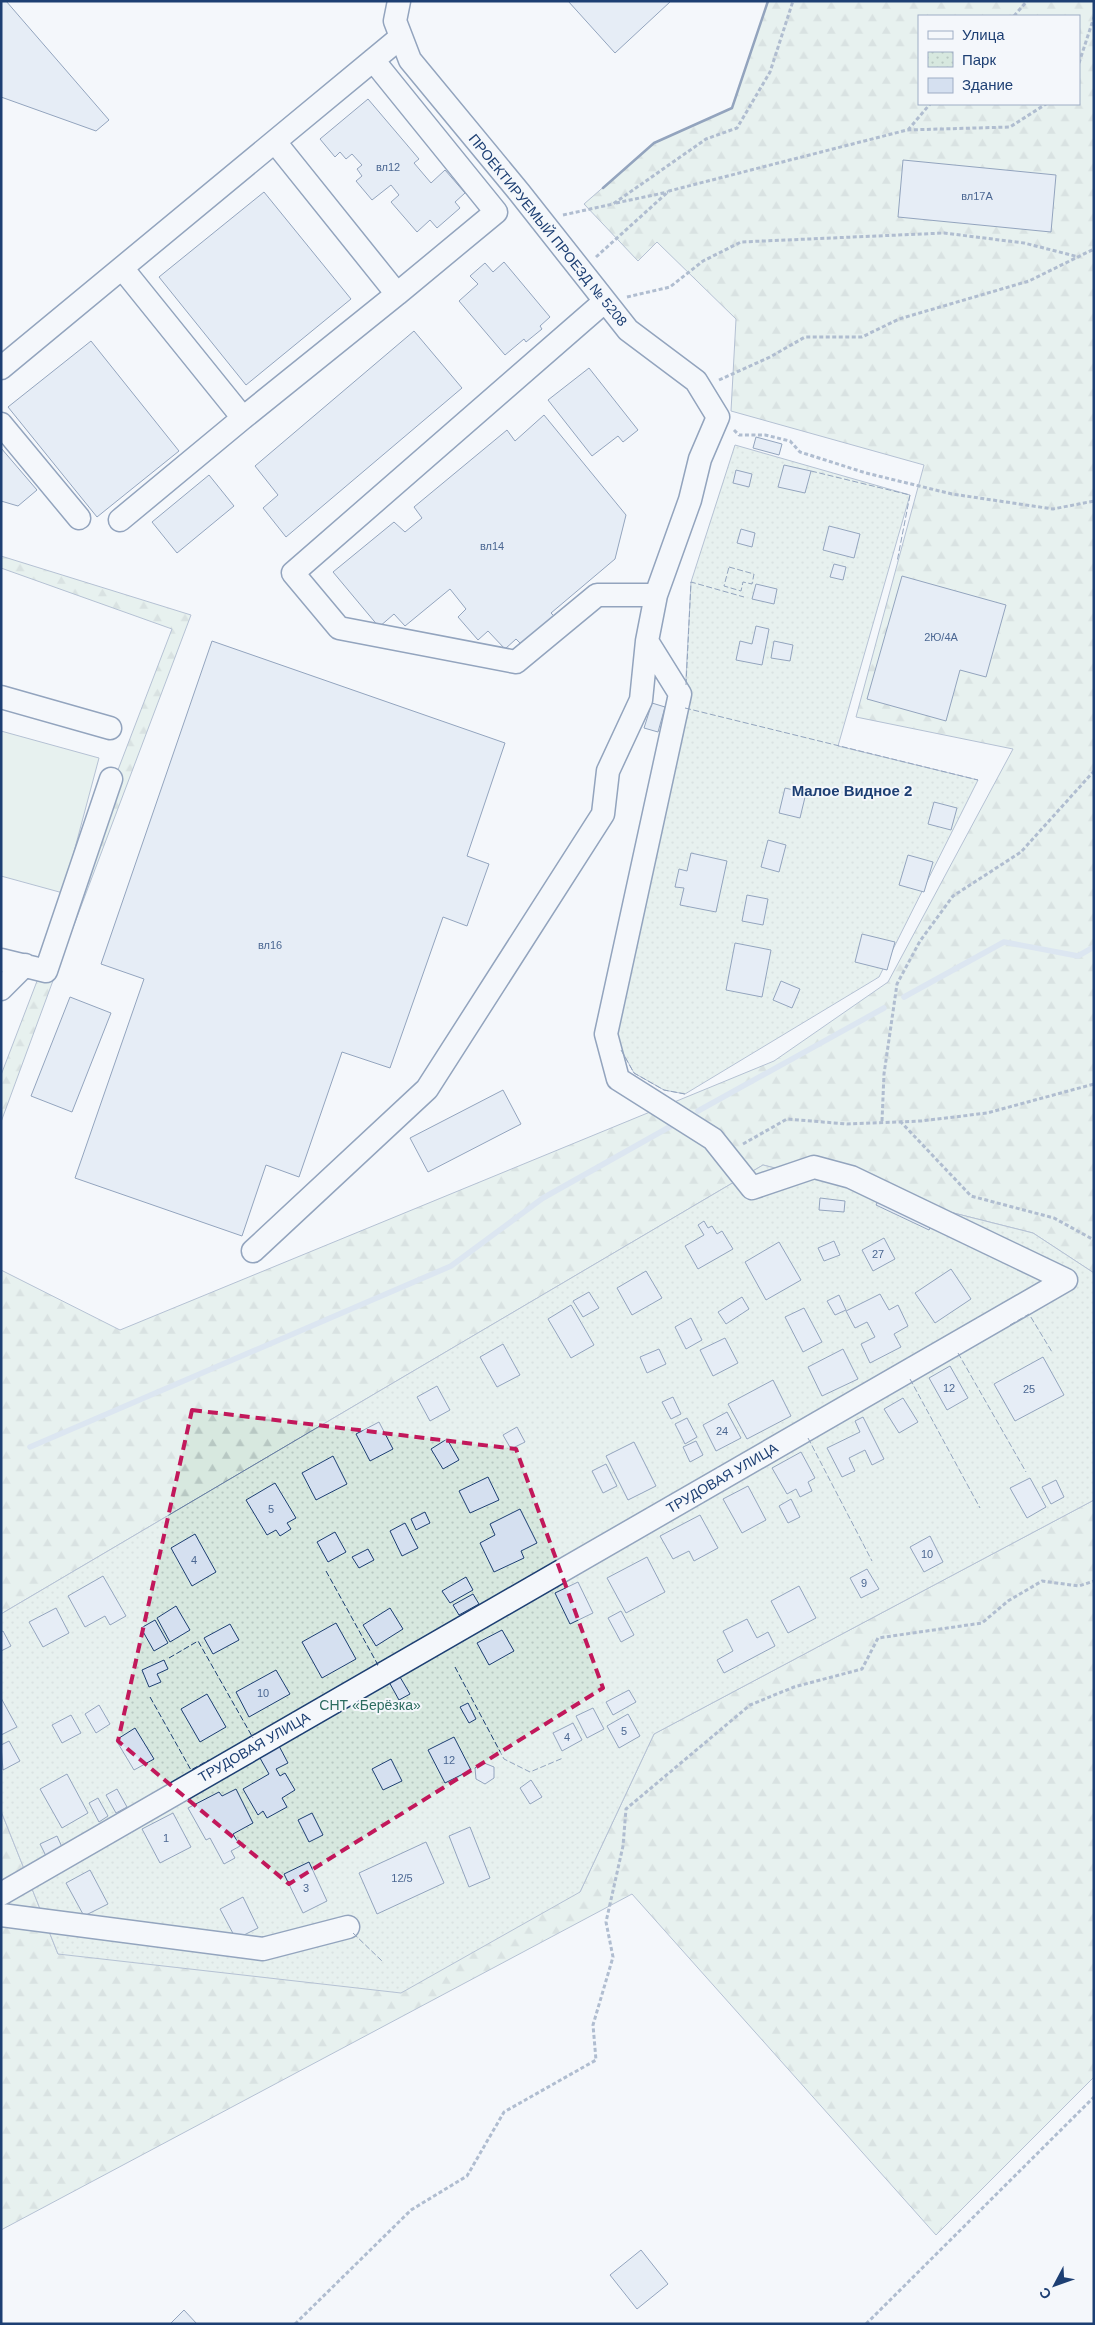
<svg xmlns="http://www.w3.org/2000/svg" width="1095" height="2325" viewBox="0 0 1095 2325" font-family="Arial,sans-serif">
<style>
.forest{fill:url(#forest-firs);stroke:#687fa3;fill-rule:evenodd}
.park{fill:url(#park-dots);stroke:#687fa3}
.pitch{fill:#d7e8df;stroke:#687fa3}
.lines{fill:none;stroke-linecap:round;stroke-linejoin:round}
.stream{stroke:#bed0e5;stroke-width:5.5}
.building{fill:#d5e0f0;stroke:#1d3f73}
.minor-casing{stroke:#1d3f73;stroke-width:25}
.path{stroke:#5e769c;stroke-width:3;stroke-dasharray:4 2.5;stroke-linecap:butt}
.minor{stroke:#f4f7fb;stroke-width:22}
.fence{stroke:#1d3f73;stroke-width:1;stroke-dasharray:6 2.5;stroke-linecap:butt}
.wall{stroke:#1d3f73;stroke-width:2.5}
.marked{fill:none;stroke:#c2185b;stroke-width:4;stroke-dasharray:10 6;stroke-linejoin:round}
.labels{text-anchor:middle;stroke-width:4;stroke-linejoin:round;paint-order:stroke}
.number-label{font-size:11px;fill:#4b6792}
.street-label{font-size:14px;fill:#1d3f73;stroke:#f4f7fb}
.park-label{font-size:14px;fill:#2c6c60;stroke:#f4f7fb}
.neighbourhood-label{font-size:15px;font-weight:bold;fill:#1d3f73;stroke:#f4f7fb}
</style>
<defs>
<pattern id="forest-firs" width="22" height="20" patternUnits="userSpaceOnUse" patternTransform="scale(1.25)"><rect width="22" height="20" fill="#d7e8df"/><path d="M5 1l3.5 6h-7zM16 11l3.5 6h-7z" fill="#b8c8c3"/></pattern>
<pattern id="park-dots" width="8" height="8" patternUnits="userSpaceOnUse" patternTransform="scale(1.25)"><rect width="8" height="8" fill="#d7e8df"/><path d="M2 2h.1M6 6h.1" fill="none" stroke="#b8c8c3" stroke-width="1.8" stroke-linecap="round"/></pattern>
</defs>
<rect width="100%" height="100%" fill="#f4f7fb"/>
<path class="forest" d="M768,1H1094V1273L1033,1233L763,1165L1,1614V1270L120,1330L774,1061L888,982L1013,749L856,717L924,465L731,411L736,319L657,242L638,261L584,204L654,143L732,108ZM919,16H1079V104H919Z
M1,556L191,615L51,986L1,1122V1075L172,629L1,568Z
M1094,1500V2077L936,2235L632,1894L1,2230V1811L58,1954L580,1892L654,1734Z"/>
<path class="park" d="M735,445L910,495L838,746L978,780L879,977L685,1094L664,1090L634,1073L617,1042L626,962L683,735L691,582Z
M763,1165L1033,1233L1094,1273V1500L654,1734L580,1892L401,1993L58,1954L1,1811V1614Z"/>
<path class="pitch" d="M1,731L99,758L63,893L1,876Z"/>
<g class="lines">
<path class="stream" d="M904,997L1004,942L1078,956L1094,947
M698,1111L884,1008
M30,1447L451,1266L543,1198L673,1125"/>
</g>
<path class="building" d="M1,1H6L109,120L96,131L1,97Z
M568,1H671L615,53Z
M368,99L419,159L414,163L431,183L445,170L465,193L455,202L460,208L437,228L430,220L417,232L391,202L399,195L391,185L372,200L356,181L362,176L357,169L362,165L352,154L346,159L340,152L335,157L320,139Z
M903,160L1056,175L1051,232L898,217Z
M264,192L351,299L246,385L159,277Z
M504,262L550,317L540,326L542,329L526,342L524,339L505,355L459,301L478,284L470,276L485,263L493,272Z
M414,331L462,388L286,537L263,508L278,495L255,466Z
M91,341L179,451L97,517L8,407Z
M589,368L638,430L623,442L618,436L592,456L548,400Z
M544,415L626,515L615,559L551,613L554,616L521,644L516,639L505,649L488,631L478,640L458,617L466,609L450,589L405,626L394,614L379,627L333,572L394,522L405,532L422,518L414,507L507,430L515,441Z
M756,437L782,444L779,455L753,448Z
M1,448L37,490L18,506L1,501Z
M784,465L811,471L805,493L778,487Z
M736,470L752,474L749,487L733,483Z
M209,475L234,506L177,553L152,522Z
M829,526L860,534L854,558L823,550Z
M741,529L755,533L752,547L737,543Z
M834,564L846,567L843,580L830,577Z
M902,576L1006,605L986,677L960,670L946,721L867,699Z
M756,584L777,589L774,604L752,599Z
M756,626L769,629L762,665L736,660L740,641L752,644Z
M212,641L505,743L467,856L489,864L467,926L443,917L390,1068L342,1052L299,1177L266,1165L242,1236L75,1178L144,979L101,964Z
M774,641L793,645L790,661L771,658Z
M652,703L665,707L658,732L644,728Z
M785,788L806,793L800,818L779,813Z
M934,802L957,808L951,830L928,824Z
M768,840L786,845L779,872L761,867Z
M691,853L727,861L716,912L680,905L684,888L675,887L679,869L687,871Z
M908,855L933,862L924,892L899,885Z
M747,895L768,899L763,925L742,921Z
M862,934L895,942L887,970L855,962Z
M735,943L771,950L762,997L726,990Z
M781,981L800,989L792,1008L773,1000Z
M70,997L111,1013L72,1112L31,1096Z
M503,1090L521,1124L428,1172L410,1138Z
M880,1197L933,1222L929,1230L876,1205Z
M820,1198L845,1201L844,1212L819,1210Z
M704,1221L708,1228L712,1226L717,1234L722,1231L733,1249L698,1269L685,1246L704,1235L698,1225Z
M884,1238L895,1259L873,1271L862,1250Z
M834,1241L840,1255L824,1261L818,1248Z
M779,1242L801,1280L766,1300L745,1262Z
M951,1269L971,1299L935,1323L915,1293Z
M646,1271L662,1298L632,1315L617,1288Z
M589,1292L599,1308L583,1317L573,1301Z
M880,1294L889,1310L898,1305L908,1326L894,1334L901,1347L870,1363L861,1344L875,1337L867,1322L855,1328L846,1311Z
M839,1295L846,1310L835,1315L827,1301Z
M742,1297L749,1309L726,1324L718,1312Z
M571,1305L594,1345L571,1358L548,1319Z
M804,1308L822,1342L803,1352L785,1317Z
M691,1318L702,1340L686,1349L675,1327Z
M725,1338L738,1363L713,1376L700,1350Z
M503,1344L520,1375L497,1387L480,1357Z
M659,1349L666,1364L647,1373L640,1357Z
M843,1349L858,1379L822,1396L808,1367Z
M1043,1357L1064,1395L1015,1421L994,1384Z
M950,1366L968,1398L947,1410L929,1378Z
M773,1380L791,1416L747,1439L728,1404Z
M437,1386L450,1410L430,1421L417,1397Z
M673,1397L681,1414L671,1419L662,1402Z
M903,1398L918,1422L899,1433L884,1409Z
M727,1412L741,1438L716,1451L703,1425Z
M863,1417L884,1459L872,1465L865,1450L849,1458L855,1471L842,1477L827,1448L860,1432L855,1421Z
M687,1418L697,1437L685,1444L675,1424Z
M379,1422L393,1449L370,1461L356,1434Z
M517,1427L525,1442L511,1449L503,1435Z
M447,1439L459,1460L443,1469L431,1449Z
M696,1441L703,1455L690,1462L683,1447Z
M634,1442L656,1486L628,1500L606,1456Z
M801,1452L815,1478L808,1482L812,1491L800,1497L796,1489L787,1494L772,1468Z
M333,1456L347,1484L316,1500L302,1473Z
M606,1464L617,1486L603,1493L592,1471Z
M488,1477L499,1500L470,1513L459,1491Z
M1030,1478L1046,1507L1027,1518L1010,1488Z
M1056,1480L1064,1497L1051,1504L1042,1487Z
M275,1483L296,1518L287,1523L291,1529L280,1536L276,1530L267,1535L246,1500Z
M748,1486L766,1520L742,1533L723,1499Z
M791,1499L800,1517L788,1523L779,1506Z
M520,1509L537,1543L521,1551L524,1558L494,1572L480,1543L495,1535L490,1524Z
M425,1512L430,1523L416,1530L411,1519Z
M700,1515L718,1548L694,1561L689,1551L673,1559L660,1536Z
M405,1523L418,1548L402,1556L390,1531Z
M335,1532L346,1552L328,1562L317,1542Z
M195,1534L216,1572L192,1586L171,1548Z
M930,1536L943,1562L924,1572L910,1547Z
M368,1549L374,1560L359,1568L352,1557Z
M647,1557L665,1592L626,1613L607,1578Z
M867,1569L879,1589L861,1598L850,1578Z
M103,1576L126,1616L110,1625L105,1616L85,1627L68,1596Z
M466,1577L473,1590L450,1603L442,1591Z
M578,1582L593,1613L570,1624L555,1593Z
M799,1586L816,1618L788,1633L771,1601Z
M473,1594L479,1604L459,1615L453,1605Z
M176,1606L190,1630L170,1642L157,1618Z
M56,1608L69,1633L43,1647L29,1622Z
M390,1608L403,1629L376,1646L363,1625Z
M621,1611L634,1635L621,1642L608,1618Z
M747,1619L757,1638L768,1632L775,1646L724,1673L717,1660L733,1651L723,1631Z
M155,1620L168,1643L154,1651L141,1628Z
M336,1623L356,1659L322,1678L302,1642Z
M230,1624L239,1640L213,1654L204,1638Z
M502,1630L514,1651L489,1665L477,1643Z
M3,1631L11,1646L1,1651V1632Z
M164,1660L168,1669L157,1674L161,1682L149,1687L142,1670Z
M276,1670L290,1694L249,1717L236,1692Z
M400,1677L410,1694L399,1700L389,1682Z
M629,1690L636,1702L613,1715L606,1702Z
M207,1694L226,1727L200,1742L181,1709Z
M1,1698L17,1727L1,1735Z
M468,1703L476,1719L469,1723L460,1707Z
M99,1705L110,1724L96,1733L85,1714Z
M593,1708L604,1729L587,1738L576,1716Z
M628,1714L640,1736L619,1748L607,1726Z
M71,1715L81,1733L62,1743L52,1725Z
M573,1723L582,1740L562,1751L553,1733Z
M135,1728L154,1759L134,1770L116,1740Z
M454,1737L471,1770L445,1783L428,1750Z
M9,1741L20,1761L3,1770L1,1745Z
M279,1746L288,1763L276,1769L280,1776L285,1773L295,1790L282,1798L287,1807L267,1818L263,1811L258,1815L243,1789L269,1774L260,1758Z
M391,1759L402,1781L383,1790L372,1769Z
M484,1763L494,1767V1778L485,1784L476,1779L475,1768Z
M67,1774L88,1813L62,1828L40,1789Z
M531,1780L542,1797L530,1804L520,1788Z
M117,1789L127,1807L116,1813L106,1795Z
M236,1789L253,1823L233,1834L240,1846L231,1851L235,1858L224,1864L210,1838L206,1840L188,1808L219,1792L222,1796Z
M98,1798L108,1816L99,1822L89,1803Z
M173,1813L191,1847L160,1863L142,1829Z
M312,1813L323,1835L309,1842L298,1820Z
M470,1827L490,1878L469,1887L449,1836Z
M57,1836L62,1847L46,1856L40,1844Z
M426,1842L444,1883L377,1914L359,1873Z
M309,1862L327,1901L303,1913L284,1874Z
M90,1870L108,1904L84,1916L66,1883Z
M243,1897L258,1928L236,1939L220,1909Z
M641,2250L668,2284L637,2309L610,2275Z
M184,2310L197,2324H170Z"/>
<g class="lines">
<g class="minor-casing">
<path id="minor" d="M275,142L397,294L496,212L373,60
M122,268L243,418L397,294
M604,302L293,573L339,628L516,662L597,595H656
M1,368L401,37
M1,424L79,518
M120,520L243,418
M1,697L110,728
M1,960L46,971L111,779
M1,989L25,965
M253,1251L427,1089L603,814L608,771L641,700L647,641L656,595L690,500L700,459L718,417L696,381L628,330L519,192L410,60L395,21L399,1
M1,1894L1066,1280L851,1177L814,1167L752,1188L713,1139L618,1079L606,1034L680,694L647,641
M1,1915L263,1949L348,1927"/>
</g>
<path class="path" d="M1014,16L1027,1
M1079,63L1094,17
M908,130L930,104
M616,203L668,192
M563,215L613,204L706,139L737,128L770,72L793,1
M596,257L669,191L907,130L1010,127L1046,104
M627,297L670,287L703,261L741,242L944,233L1024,243L1079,257
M719,380L770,357L805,337H862L899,319L1029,281L1094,249
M734,430L739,435H765L790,441L800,452L866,473L952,494L1053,509L1094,501
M882,1121L884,1074L897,984L920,941L953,896L1021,852L1094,771
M900,1121L971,1196L1054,1218L1094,1240
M743,1144L787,1119L847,1124L921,1121L987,1113L1094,1084
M295,2324L411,2210L467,2176L504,2112L596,2060L593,2025L613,1957L606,1922L623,1846L626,1809L750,1705L794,1687L862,1669L878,1638L982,1623L1008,1601L1042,1581L1079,1586L1094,1581
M866,2324L1094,2097"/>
<use href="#minor" class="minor"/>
<path class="fence" d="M811,471L910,495L897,562
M729,567L754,574L752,584L743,582L741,591L724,586Z
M686,685L691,582L744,597
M685,708L978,780
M621,1050L634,1073L664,1090L685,1094
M1010,1325L1029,1314L1052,1352
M958,1353L1026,1472
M910,1379L980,1508
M808,1438L872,1561
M326,1571L378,1665L376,1666
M169,1658L198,1641L253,1738
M455,1667L504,1759L530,1772L563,1758
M150,1697L191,1770L209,1760
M353,1933L382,1961"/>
<path class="wall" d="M603,188L654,143L732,108L768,1"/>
</g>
<path d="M0 0H1095V2325H0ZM192,1410L516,1449L603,1688L289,1884L118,1741Z" fill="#f4f7fb" fill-opacity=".55" fill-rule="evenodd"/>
<path class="marked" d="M192,1410L516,1449L603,1688L289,1884L118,1741Z"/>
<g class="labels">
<g class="number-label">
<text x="388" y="171">вл12</text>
<text x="977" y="200">вл17А</text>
<text x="492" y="550">вл14</text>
<text x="941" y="641">2Ю/4А</text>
<text x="270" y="949">вл16</text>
<text x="878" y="1258">27</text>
<text x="949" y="1392">12</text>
<text x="1029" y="1393">25</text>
<text x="722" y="1435">24</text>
<text x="271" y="1513">5</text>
<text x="927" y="1558">10</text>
<text x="194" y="1564">4</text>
<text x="864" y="1587">9</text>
<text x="263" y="1697">10</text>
<text x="624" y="1735">5</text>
<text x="567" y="1741">4</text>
<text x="449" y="1764">12</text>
<text x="166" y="1842">1</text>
<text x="402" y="1882">12/5</text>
<text x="306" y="1892">3</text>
</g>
<g class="street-label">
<text transform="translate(548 230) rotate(51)" y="5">ПРОЕКТИРУЕМЫЙ ПРОЕЗД № 5208</text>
<text transform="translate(722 1478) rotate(-30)" y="5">ТРУДОВАЯ УЛИЦА</text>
<text transform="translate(254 1747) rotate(-30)" y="5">ТРУДОВАЯ УЛИЦА</text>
</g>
<g class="park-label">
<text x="370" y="1710">СНТ «Берёзка»</text>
</g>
<g class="neighbourhood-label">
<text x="852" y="796">Малое Видное 2</text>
</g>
</g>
<rect width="1095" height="2325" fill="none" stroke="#1d3f73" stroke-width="5"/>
<rect x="918" y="15" width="162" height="90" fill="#f4f7fb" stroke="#9eadc5"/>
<rect x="928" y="31" width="25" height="8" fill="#f4f7fb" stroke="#9eadc5"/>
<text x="962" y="40" font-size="15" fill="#1d3f73">Улица</text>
<rect x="928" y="52" width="25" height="15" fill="url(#park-dots)" stroke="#9eadc5"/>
<text x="962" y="65" font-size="15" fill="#1d3f73">Парк</text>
<rect x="928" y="78" width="25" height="15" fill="#d5e0f0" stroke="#9eadc5"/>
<text x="962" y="90" font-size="15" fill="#1d3f73">Здание</text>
<g transform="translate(1055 2285) rotate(229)" stroke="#f4f7fb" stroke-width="4" paint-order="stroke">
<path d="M0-4L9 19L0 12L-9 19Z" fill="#1d3f73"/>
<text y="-8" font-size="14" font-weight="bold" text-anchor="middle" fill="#1d3f73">С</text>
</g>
</svg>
